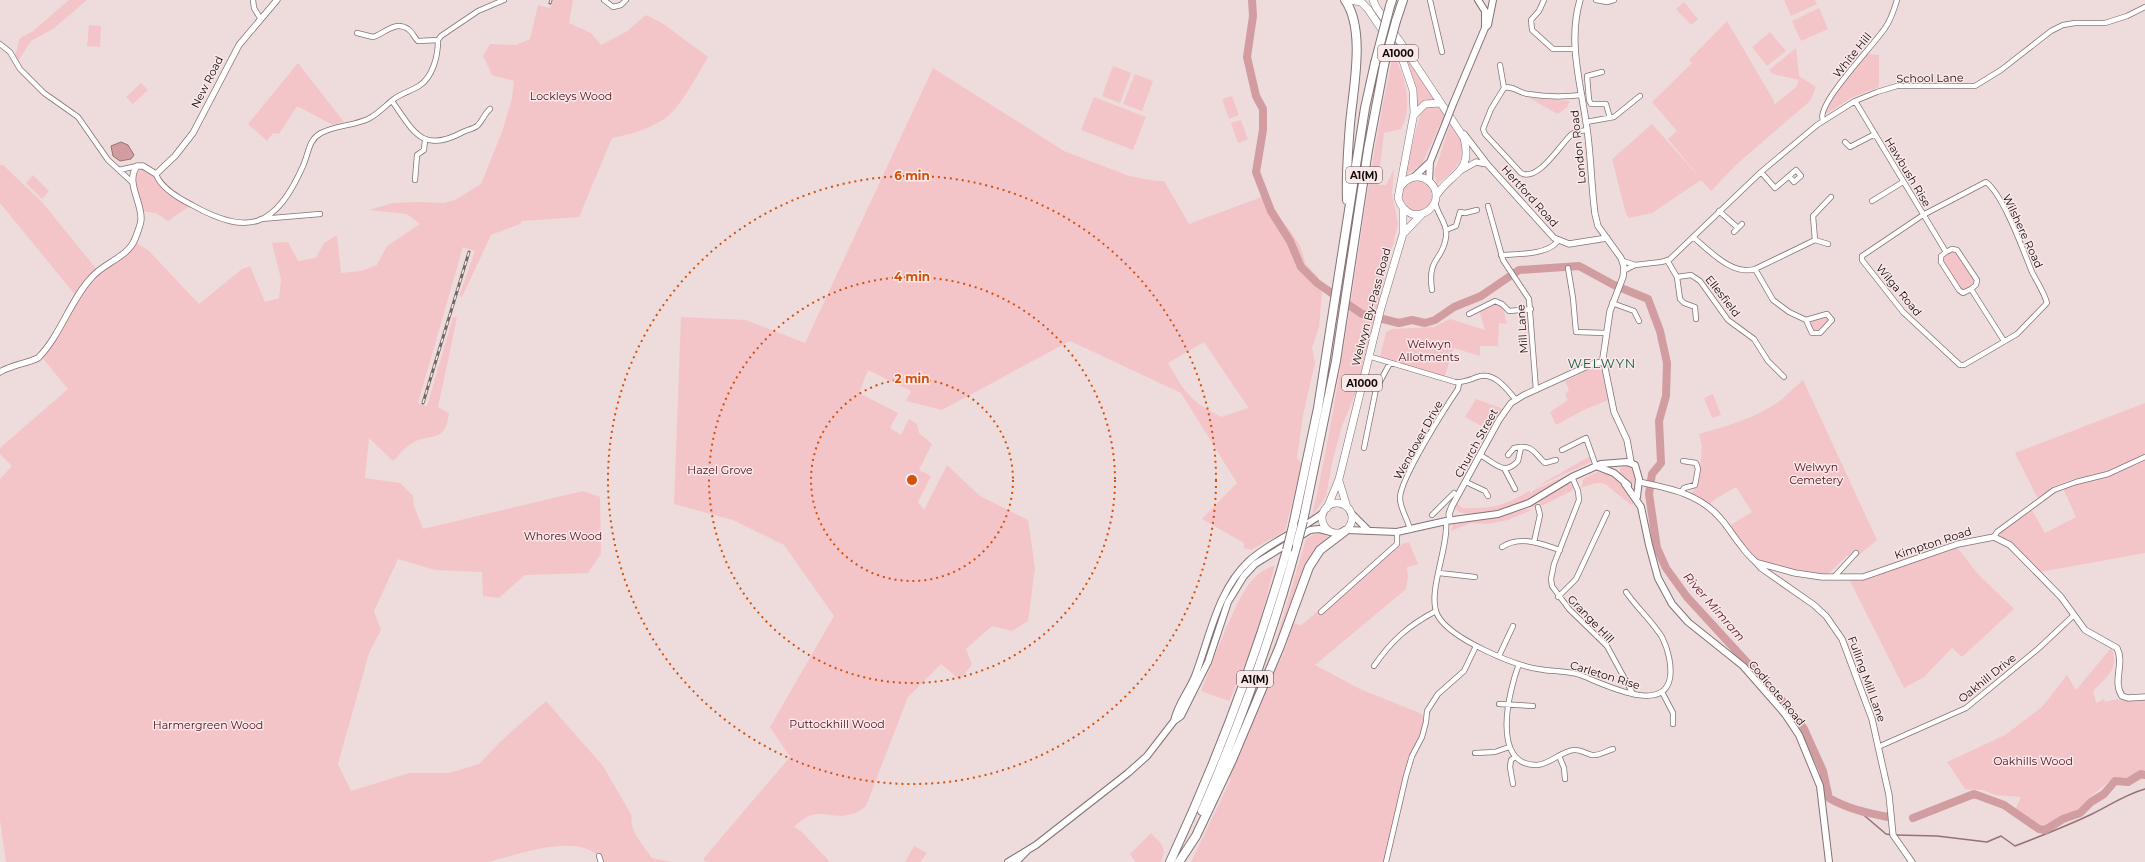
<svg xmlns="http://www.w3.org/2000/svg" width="2145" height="862" viewBox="0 0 2145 862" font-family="Montserrat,sans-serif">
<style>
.green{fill:#f4c5c8;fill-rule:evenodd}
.water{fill:#d19da1;stroke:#977174}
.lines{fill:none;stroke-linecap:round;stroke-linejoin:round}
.stream{stroke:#977174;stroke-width:1.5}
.river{stroke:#d19da1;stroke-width:8}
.minor-casing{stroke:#847374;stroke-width:6}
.tertiary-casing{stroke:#847374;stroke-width:7}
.secondary-casing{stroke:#847374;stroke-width:8}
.primary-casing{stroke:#847374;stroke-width:8}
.motorway-casing{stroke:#847374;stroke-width:10}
.minor{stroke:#fff;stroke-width:4.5}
.tertiary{stroke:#fff;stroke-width:5.5}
.secondary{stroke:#fff;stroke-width:6}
.primary{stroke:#fff;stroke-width:7}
.motorway{stroke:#fff;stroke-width:8}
.rail-casing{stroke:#726767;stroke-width:3}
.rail{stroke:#fbe8e9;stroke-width:1.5;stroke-dasharray:4.5;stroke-linecap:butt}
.secondary-bridge-casing{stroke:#847374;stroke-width:8;stroke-linecap:butt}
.motorway-bridge-casing{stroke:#847374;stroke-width:10;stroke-linecap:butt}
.secondary-bridge{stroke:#fff;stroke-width:6}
.motorway-bridge{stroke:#fff;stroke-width:8}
.ring{fill:none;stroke:#d2510c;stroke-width:2;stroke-dasharray:2 4}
.labels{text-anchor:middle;stroke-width:3;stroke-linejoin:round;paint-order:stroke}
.shield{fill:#fbe8e9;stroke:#564d4d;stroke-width:1}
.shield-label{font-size:10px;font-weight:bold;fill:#100a0a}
.street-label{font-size:11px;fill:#100a0a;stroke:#fbe8e9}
.park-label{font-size:11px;fill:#4d0e1c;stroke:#fbe8e9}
.water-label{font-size:12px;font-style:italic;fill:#5f1f2b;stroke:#fbe8e9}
.quarter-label{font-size:13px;letter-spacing:1px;fill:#185e46;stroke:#fbe8e9}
.centre{fill:#d2510c;stroke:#fbe8e9;stroke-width:2}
.ring-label{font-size:12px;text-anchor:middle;font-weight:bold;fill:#d2510c;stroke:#fbe8e9;stroke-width:3;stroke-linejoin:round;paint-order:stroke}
</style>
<rect width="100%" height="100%" fill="#eedbdc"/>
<path class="green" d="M69,0H87L53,29L31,41L18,61L15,56L20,38L33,31Z
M552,0H573L569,23L591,33L601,45L626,32L646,15L662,23L708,57C698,74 688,93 675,109C661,126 633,134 612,138L579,217L522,221L520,224L491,235L462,297L459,296L475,251L463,247L418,403L427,406L453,317L457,318L438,407L449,413C445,444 431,433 414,442C406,446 399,455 393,461L369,438L365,478L400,483L413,496L414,506L423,529L583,491L600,497L601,554L588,573L525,575L499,598L483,596L482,572L435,570L398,559L374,611L381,630L369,653L338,764L351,791L409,773H449L479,764L500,742L546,701L603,766L632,816C628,830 645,847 652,858L671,862H604L602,856L599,857C577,832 517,855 488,862H6L0,820V479L12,466L0,454V448L68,389L40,355L77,297L0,203V165H3L42,202L98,271L134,241L149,251L199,304L242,269L250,266L265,302L279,298L281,279L272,243L288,242L298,261L316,258L324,243L337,235L341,273L361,271L377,265L387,246L420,224L407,214L369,210L393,203L418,202L444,203L455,200L481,184L502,132L512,98L514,81L492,75L483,56L490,44L516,45L530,39L538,5L550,8Z
M1784,0H1815L1817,4L1791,16Z
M1684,2L1698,19L1691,25L1676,9Z
M1819,8L1828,29L1801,41L1792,21Z
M1727,21L1774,101V105L1796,87L1799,80L1773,74L1769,70L1796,48L1799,76L1816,87L1810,101L1737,164L1711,191L1701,180L1652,213L1629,218L1626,214L1612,159L1652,124L1700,178L1668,139L1677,131L1652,102L1692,63L1689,60Z
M89,25L101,26L100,47L87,46Z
M1770,32L1786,51L1767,66L1752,47Z
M1867,54L1879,55V87L1853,97L1824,115V111L1841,85Z
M1393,55C1406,75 1413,108 1401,129L1384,133L1378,185H1386L1394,169L1392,193L1398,224L1357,390L1342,426L1332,463L1326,497L1312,516C1347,364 1360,207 1393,55Z
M1408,58L1435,101L1417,108L1414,81L1405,60Z
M298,63L344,122L333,125L297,106L279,134L273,133L267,141L248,124Z
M1113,66L1131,73L1120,103L1102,96Z
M933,68L1064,151L1129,176L1156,181H1164L1189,224L1267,195L1279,218L1289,229L1300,246L1306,264L1318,277L1322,293L1319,327L1312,348L1315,363L1303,415L1297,458L1302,464L1285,531L1251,550L1244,548V543L1202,519L1237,483L1181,393L1070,341L942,410L906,401L911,391L868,370L859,393L898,413L890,428L901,435L909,419L917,424L919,433L932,444L919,470L931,476L918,502L924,510L947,465L980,496L1028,520L1035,568L1028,621L1012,631L992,626L966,649L972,664L960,680L941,664L908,697L866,806C862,809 857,813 852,814C829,821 817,803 794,827L802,832L830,862H706L703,859L790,757L770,727L834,616L784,545L733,520L674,504L681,317L746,320L805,343ZM1204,342L1248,407V408L1221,417C1189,400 1186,394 1168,363Z
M1135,74L1153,81L1142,111L1123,104Z
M141,83L148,90L133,104L126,97Z
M1232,96L1239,115L1229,119L1222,99Z
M1094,97L1146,117L1133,150L1081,130Z
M1529,98L1570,101L1567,107L1558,114Z
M1437,105L1445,114L1422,164L1404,177L1421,111L1422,108Z
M1241,120L1248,139L1238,143L1231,123Z
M1451,122C1473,152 1462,164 1437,185L1434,173Z
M137,166L152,173L190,204L188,207L168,221L156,213L140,211L133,183Z
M33,175L49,191L42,199L26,183Z
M1402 196a15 15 0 1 1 30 0a15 15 0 1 1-30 0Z
M1952,251H1956L1975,282L1974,285L1965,290L1960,289L1943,261L1944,256Z
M1498,303L1504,311L1507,324L1499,323L1498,346H1480V356L1454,348L1444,378L1380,357L1386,332L1392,329L1434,327L1450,319L1485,330L1479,310L1488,304Z
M1826,316L1830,318L1819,332H1813L1810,321Z
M1597,366L1602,371L1608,400L1584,410L1556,425L1550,412L1568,400L1565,395L1569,390L1565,381Z
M1803,380L1877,540L1853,560L1848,555L1828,574C1815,576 1761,565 1751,556C1743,548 1736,536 1729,526L1752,512L1736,487L1715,499L1709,505L1691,494L1699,482L1702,446L1699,434C1726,426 1757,418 1781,400C1787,395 1795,387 1803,380Z
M1713,394L1721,415L1712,418L1704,398Z
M1476,399L1503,409L1491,431L1465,417Z
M2145,403V455L2104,472L2070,480L2054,486L2038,499L2015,453Z
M1592,455L1591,462L1534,488L1585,459Z
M2145,460V553L2040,572L1998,537L1999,533L2032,510L2045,533L2076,517L2063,488L2114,474Z
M1626,465L1631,466L1636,476L1633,483L1629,484L1620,474V468Z
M1582,468C1549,488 1518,510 1478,513C1470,514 1460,515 1455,508L1457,503L1462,508C1493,509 1502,507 1529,491L1532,494V491Z
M1598,472L1614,476L1636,501L1631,505L1605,484C1596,481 1590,485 1581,488L1584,478Z
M1568,483L1573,485V490L1542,506L1539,502L1537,503L1539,506L1522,508Z
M1522,509L1532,510L1508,520L1488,524L1471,523L1451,531L1453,524L1489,519Z
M1320,533L1332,538L1318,548L1307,562L1281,638L1257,695L1277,637L1306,539L1313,535Z
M1409,542L1418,564L1407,567L1408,577L1406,589L1315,665L1360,689L1422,714L1426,722L1412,756L1387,862H1191L1231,779L1229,778L1285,649L1294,621L1295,624L1302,625L1329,601L1333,605L1402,544Z
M1956,546L1977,573L2014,609L1962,657L1952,648L1924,677L1904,688L1850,581L1862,579Z
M1275,565L1254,643L1229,701L1201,691C1213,663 1236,594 1256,576C1262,571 1268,568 1275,565Z
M2111,648C2121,668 2106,678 2093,691L2096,703L2104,699L2105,702L2117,699L2145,700V772H2138L2128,777L2112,779L2091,796L2077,812L2064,816L2045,827L2015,810L2021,797L1995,795L1983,790L1965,789L1947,762L2005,735L2042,707L2067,675L2076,690Z
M1151,833C1162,845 1167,846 1161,862H1136L1130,854Z
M914,846L927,853L920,862H905Z"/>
<path class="water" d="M121,142L128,145L134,155L131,159L120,161L113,156L111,146Z"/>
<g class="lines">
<path class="stream" d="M1859,811L1886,834L1892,835
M1896,835L1937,836L1987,842L2001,836L2015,846C2041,836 2067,826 2092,814C2111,805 2124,795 2145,789"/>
<path class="river" d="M1252,0L1253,16L1247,57L1256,96L1263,109V130L1256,172L1271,211L1290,241L1301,267L1317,283L1362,314L1399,323L1412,320L1425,323L1435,320L1454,307L1481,296L1519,270L1579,266L1614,285L1648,299L1660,331L1667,363L1666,396L1659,421L1661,463L1652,474L1649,494L1657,548L1666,568L1687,597L1787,706L1804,729L1823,771L1829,798C1848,809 1867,813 1888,817
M1913,818L1974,794L2004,805L2039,829L2045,830L2063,819L2080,813L2091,802L2104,794L2115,781L2128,782L2141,774L2145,775"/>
<g class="minor-casing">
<path id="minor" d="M253,0L254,8L260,18
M604,0L613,7L621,5L626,0
M1430,0L1442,52
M1544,0L1539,11L1531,20L1532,30L1553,49H1575
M1596,0L1607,2L1614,0
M357,33L373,37C384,34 395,20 408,29C413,32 414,38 418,41L438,40
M0,44L10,52L20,69L44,93L78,117L108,160L133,183
M1500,65L1504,88
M1602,72L1587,76L1589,100L1591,104H1606L1610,118
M1582,95C1564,97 1546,97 1528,94C1519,93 1512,85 1504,88L1491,109L1483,129L1485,134L1521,173C1538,183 1561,143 1572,134C1576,131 1582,131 1587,130
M392,101C414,132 422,154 463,132C467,130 473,129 477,126C482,122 484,114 490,109
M1855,101L1946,252L1952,249L1957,250L1977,280L1976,285L1971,289L2004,341
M1823,120C1815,105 1875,44 1885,28C1891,20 1894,10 1897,0
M1586,122L1614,117L1640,96
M1845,142L1850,147L1875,134
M119,170L137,166
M1761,172L1775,188L1796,170L1801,176L1794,182L1789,176
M156,174C160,187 180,199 192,205C249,237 276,227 303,166C309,153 308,140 321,133C336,125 353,126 368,119C378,114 386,105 394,99C402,93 411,91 419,86C433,77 438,56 438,40L441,36L478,11L504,0
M415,180L417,155L424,150L425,140
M1986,182C2004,196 2023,250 2032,272C2037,282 2044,292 2047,303L2017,334L1964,365H1960L1903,312L1862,260V256L1923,215Z
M1872,201L1903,182
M1488,206L1503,260L1529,299L1536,390
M1719,211L1738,228
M261,219L320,214
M1446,230L1456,226L1460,212L1465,213L1477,210
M1734,232L1742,224
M1693,237C1710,251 1732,276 1755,269L1815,240
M1815,240L1813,216L1831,197
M1815,240L1828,244
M1946,252L1941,256V262L1959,290L1963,293L1971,289
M1501,255C1519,254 1547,255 1558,241
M1667,260L1677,277L1680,299L1684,303L1695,307L1696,319
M1623,261L1635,265
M1568,268L1573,298L1576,332L1605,333
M1755,269L1773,300L1789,312L1806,320L1812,333H1820L1832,320L1827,314L1806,320
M1625,270L1635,265L1661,262L1669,260L1761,172L1817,125L1855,101L1877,92L1897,86H1975L2001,70L2051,31L2063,25L2075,23H2105L2127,16L2145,7
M1677,277L1691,275L1700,281L1728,320L1754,339L1768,361L1784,377
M1432,290C1427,257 1443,261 1446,237C1448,224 1437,214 1435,202
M1612,303L1634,311L1639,321
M1469,314L1495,301L1502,304L1509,311L1531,309
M1368,356L1455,382C1463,383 1469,380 1477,377C1494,371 1506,388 1516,400
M1364,448L1376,389L1390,363
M1562,450L1586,438L1596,466
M1480,455C1494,462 1504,477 1518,461L1521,447
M1508,455L1514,448C1533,444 1533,452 1545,463L1556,460
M1504,468L1515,489
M1572,477L1578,491L1579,500L1554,564L1551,579L1552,586L1569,609L1607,646L1633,694
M1466,482L1485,491L1488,496
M1681,492L1684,488L1695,485L1698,469L1696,463L1683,461
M1432,515L1454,493
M1446,521C1449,548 1426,594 1438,616C1451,639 1513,665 1538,669C1552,672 1566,670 1580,675C1600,682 1663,716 1670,678C1672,665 1668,649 1662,637C1652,621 1637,608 1626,592
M1410,530C1408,519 1400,509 1400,498C1400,479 1445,408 1458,389L1459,383
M1994,537L1997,532L2054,490L2076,482L2108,474L2145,457
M1534,542L1540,515L1538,507
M1502,547C1521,535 1541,544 1560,550
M1439,573L1475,577
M1834,577L1856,553
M1558,597L1576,579L1607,513
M1321,612L1397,544V532
M1499,656L1513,626
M1519,664C1509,690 1490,766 1537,765C1551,764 1561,751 1574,750C1580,749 1586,754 1592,755C1599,756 1606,751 1613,749
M1374,666C1391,641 1409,625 1436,611
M1662,692L1673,713V724
M1499,704L1533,706
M1878,747L1966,708L2039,648L2074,615
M1475,753L1495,752L1509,747
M1559,756L1564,768L1565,779
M1513,784L1510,767L1511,760L1515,757
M599,856L601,862
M1386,862L1406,776L1412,756L1422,737L1426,722L1427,711L1438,694L1464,671L1476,646"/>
</g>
<g class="tertiary-casing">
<path id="tertiary" d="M1580,0C1568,41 1580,81 1586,122C1591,152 1591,184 1595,214L1598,226L1621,258L1624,267L1623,277L1610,311L1603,358L1614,412L1627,440L1631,462
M1464,134L1487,164L1554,238L1569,244L1607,238
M1460,171L1476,162L1487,164
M0,372C12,365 25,364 38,358C61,335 70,300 92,277C104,263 128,257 135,239C137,233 141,225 141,219C142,202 125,182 137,166H143L156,174L175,156L193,133L239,45L277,0
M1639,482C1669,488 1700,494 1721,519C1729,528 1735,539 1743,548C1748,556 1756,561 1761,568L1814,605L1826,616L1842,639L1872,719L1889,795L1893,835L1912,862
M1450,520L1449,514L1452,506L1499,420L1511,403L1524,395L1592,364L1603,362
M1758,563L1795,573L1822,577H1863L1958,544L1994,537L2010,545L2061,597L2085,630L2117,648C2125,664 2112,681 2122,696L2128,698L2145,697"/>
</g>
<g class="secondary-casing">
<path id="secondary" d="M1478,0L1485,11V28
M1453,104L1485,28L1488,25L1493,0
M1414,177L1430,162
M1429,181L1430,162L1446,122
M1596,466L1614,473L1628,485
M1625,484L1641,507L1649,545L1658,578L1672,604L1688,622L1743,666L1785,714L1799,735L1820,786L1829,862
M1351,513L1367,529
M1347,530L1397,532L1446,521L1498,514L1529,503L1572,477L1601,464L1627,462L1635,465L1639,479L1637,497
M1174,721C1177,705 1189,691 1195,676C1210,637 1217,591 1249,561C1271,541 1300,531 1323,513
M1008,862L1036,845L1128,773L1147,756L1174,721L1181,716L1208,662L1228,602L1244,576L1255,564L1310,530L1319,529L1331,532
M1016,862L1027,851"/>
</g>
<g class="primary-casing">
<path id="primary" d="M1349,0L1361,2L1368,9L1403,61L1413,90L1414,113L1398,198C1400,205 1404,211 1412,214C1418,215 1424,214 1429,210C1450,192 1420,162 1401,186
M1373,0L1376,7L1405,49L1464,138C1473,174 1451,172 1436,196
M1415,114L1425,104L1440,103
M1403,234L1422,214
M1339,481L1347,507
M1322 518a15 15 0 1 1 30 0a15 15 0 1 1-30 0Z
M1327,508L1339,479L1381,308L1403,234V208"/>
</g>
<g class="motorway-casing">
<path id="motorway" d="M1345,0C1366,30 1353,89 1350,124C1348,149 1346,174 1347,200
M1390,6L1392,0
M1396,21L1403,0
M1303,521L1336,361L1368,150L1384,65
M1293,526L1318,408L1365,108L1375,63
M1202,811C1240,724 1272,636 1297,544
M1170,862C1217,761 1256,658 1287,550
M1179,862L1196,836L1232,760L1280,646L1309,567L1320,550L1345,531"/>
</g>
<use href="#minor" class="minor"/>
<use href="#tertiary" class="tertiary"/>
<use href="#secondary" class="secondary"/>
<use href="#primary" class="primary"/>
<use href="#motorway" class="motorway"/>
<g class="rail-casing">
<path id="rail" d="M550,3L551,0
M423,403L469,252"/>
</g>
<use href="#rail" class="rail"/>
<g class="secondary-bridge-casing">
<path id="secondary-bridge" d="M1446,122L1453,104"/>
</g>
<g class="motorway-bridge-casing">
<path id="motorway-bridge" d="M1375,63L1390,6
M1384,65L1396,21
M1297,544L1303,521
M1287,550L1293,526"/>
</g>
<use href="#secondary-bridge" class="secondary-bridge"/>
<use href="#motorway-bridge" class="motorway-bridge"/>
</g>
<g class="ring">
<circle cx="912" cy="480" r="101"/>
<circle cx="912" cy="480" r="203"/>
<circle cx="912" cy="480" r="304"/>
</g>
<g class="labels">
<g class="shield">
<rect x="1378" y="45" width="40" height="16" rx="3"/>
<rect x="1346" y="167" width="36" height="16" rx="3"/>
<rect x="1342" y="375" width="40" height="16" rx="3"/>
<rect x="1237" y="671" width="36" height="16" rx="3"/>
</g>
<g class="shield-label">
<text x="1398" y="57">A1000</text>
<text x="1364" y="179">A1(M)</text>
<text x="1362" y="387">A1000</text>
<text x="1255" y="683">A1(M)</text>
</g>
<g class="street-label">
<text transform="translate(1852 55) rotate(-51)" y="4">White Hill</text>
<text transform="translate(1930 78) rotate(-1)" y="4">School Lane</text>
<text transform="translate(207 82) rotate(-63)" y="4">New Road</text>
<text transform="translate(1578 147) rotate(-96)" y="4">London Road</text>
<text transform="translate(1908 172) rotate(59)" y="4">Hawbush Rise</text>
<text transform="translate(1530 196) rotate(48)" y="4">Hertford Road</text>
<text transform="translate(2023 231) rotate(65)" y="4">Wilshere Road</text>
<text transform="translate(1899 290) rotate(50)" y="4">Wilga Road</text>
<text transform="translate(1723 296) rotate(52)" y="4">Ellesfield</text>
<text transform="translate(1371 307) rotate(-75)" y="4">Welwyn By-Pass Road</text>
<text transform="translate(1522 329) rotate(-94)" y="4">Mill Lane</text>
<text transform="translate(1418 440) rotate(-61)" y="4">Wendover Drive</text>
<text transform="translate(1476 443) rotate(-61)" y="4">Church Street</text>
<text transform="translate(1933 543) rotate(-18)" y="4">Kimpton Road</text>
<text transform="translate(1591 619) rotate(46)" y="4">Grange Hill</text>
<text transform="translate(1605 675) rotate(17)" y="4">Carleton Rise</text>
<text transform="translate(1987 678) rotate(-39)" y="4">Oakhill Drive</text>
<text transform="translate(1867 679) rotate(70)" y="4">Fulling Mill Lane</text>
<text transform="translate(1777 693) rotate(50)" y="4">Codicote Road</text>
</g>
<g class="park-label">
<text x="571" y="100">Lockleys Wood</text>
<text x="1429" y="348">Welwyn<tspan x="1429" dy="13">Allotments</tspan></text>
<text x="1816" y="471">Welwyn<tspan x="1816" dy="13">Cemetery</tspan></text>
<text x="720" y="474">Hazel Grove</text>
<text x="563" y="540">Whores Wood</text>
<text x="837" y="728">Puttockhill Wood</text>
<text x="208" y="729">Harmergreen Wood</text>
<text x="2033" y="765">Oakhills Wood</text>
</g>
<g class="water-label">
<text transform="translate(1714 607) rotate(49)" y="4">River Mimram</text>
</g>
<g class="quarter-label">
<text x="1602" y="368">WELWYN</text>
</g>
</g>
<circle cx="912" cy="480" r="6" class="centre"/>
<g class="ring-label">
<text x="912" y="180">6 min</text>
<text x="912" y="281">4 min</text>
<text x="912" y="383">2 min</text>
</g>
</svg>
